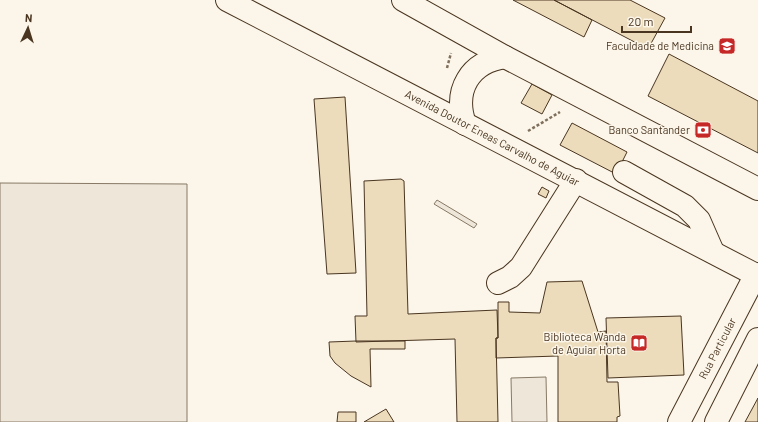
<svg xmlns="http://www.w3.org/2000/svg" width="758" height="422" viewBox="0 0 758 422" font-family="Barlow,sans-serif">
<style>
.green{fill:#ede6d9;stroke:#887966}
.building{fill:#ecdcbc;stroke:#4a3520}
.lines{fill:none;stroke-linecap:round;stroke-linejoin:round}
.minor-casing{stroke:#4a3520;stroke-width:24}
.path{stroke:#7f6f5c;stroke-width:2.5;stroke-dasharray:3 2;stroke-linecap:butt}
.minor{stroke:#fbf6e9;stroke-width:22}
.labels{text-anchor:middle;stroke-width:3;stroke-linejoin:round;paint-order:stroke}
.poi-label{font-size:11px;fill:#4a3520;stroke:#fbf6e9;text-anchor:end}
.street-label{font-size:11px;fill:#4a3520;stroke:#fbf6e9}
</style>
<rect width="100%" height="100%" fill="#fbf6e9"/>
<path class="green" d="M0,183L187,184V422H0Z
M437,200L477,224L474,228L434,204Z
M546,377L547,422H512L511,378Z"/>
<path class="building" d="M513,0H554L592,20L584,37Z
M554,0H630L665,18L648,49Z
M669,54L758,101V153L648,96Z
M532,84L552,95L542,114L521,103Z
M345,97L356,273L327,274L314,99Z
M572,123L627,152L616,174L560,145Z
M401,179L404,181L408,314L497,310L498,338H496L498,422H457L455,339L356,342L355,316H367L364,181Z
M542,187L549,191L546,198L538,194Z
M582,281L598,332L606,331L607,382H618L620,416L617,417V422H558V356L496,358V338H498V302H509V312L540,313L547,282Z
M681,316L684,375L608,378L606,318Z
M356,341H405V349H370L371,387L351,376L335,363L330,356L329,342Z
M758,398V422H745Z
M386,409L394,422H364Z
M338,412H356V422H337Z"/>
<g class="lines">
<g class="minor-casing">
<g id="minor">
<path id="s1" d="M227,0L758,276"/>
<path d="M403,0L505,57L758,189"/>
<path d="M465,124C453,90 470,62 505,57"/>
<path d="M624,172L685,206L699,220L713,252"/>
<path d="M498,283L510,277L521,267L576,180"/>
<path id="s2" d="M679,422L756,274"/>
<path d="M716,422L758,339"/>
</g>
</g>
<path class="path" d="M447,68L451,53
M528,131L560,112"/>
<use href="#minor" class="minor"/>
</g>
<defs>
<g id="university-square" transform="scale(0.9)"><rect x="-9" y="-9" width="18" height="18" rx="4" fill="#c62828" stroke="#fbf6e9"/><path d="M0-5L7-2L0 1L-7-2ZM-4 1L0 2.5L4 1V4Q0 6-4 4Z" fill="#fff"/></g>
<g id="bank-square" transform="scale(0.9)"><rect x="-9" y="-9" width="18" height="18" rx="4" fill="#c62828" stroke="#fbf6e9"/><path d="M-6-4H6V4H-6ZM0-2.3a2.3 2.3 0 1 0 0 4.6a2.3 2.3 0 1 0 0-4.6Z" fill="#fff"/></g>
<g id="library-square" transform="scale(0.9)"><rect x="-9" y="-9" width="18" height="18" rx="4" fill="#c62828" stroke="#fbf6e9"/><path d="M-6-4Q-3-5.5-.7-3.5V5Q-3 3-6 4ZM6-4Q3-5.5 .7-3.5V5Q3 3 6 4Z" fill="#fff"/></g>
</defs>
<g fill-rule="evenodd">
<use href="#university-square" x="727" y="46"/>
<use href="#bank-square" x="703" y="130"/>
<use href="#library-square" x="639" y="343"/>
</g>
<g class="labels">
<g class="poi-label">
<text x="714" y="50">Faculdade de Medicina</text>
<text x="690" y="134">Banco Santander</text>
<text x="626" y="341">Biblioteca Wanda<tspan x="626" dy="13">de Aguiar Horta</tspan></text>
</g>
<g class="street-label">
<text dy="4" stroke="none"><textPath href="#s1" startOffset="299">Avenida Doutor Eneas Carvalho de Aguiar</textPath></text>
<text dy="4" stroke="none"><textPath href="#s2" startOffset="83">Rua Particular</textPath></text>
</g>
</g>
<g transform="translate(28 28) rotate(4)" stroke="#fbf6e9" stroke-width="3" paint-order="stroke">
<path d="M0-3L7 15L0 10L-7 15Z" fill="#4a3520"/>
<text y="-6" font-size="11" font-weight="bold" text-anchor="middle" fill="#4a3520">N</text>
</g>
<path d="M622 26v6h69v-6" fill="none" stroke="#4a3520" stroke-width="2"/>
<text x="628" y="26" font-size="12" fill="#4a3520" stroke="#fbf6e9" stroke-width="3" paint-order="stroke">20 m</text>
</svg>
